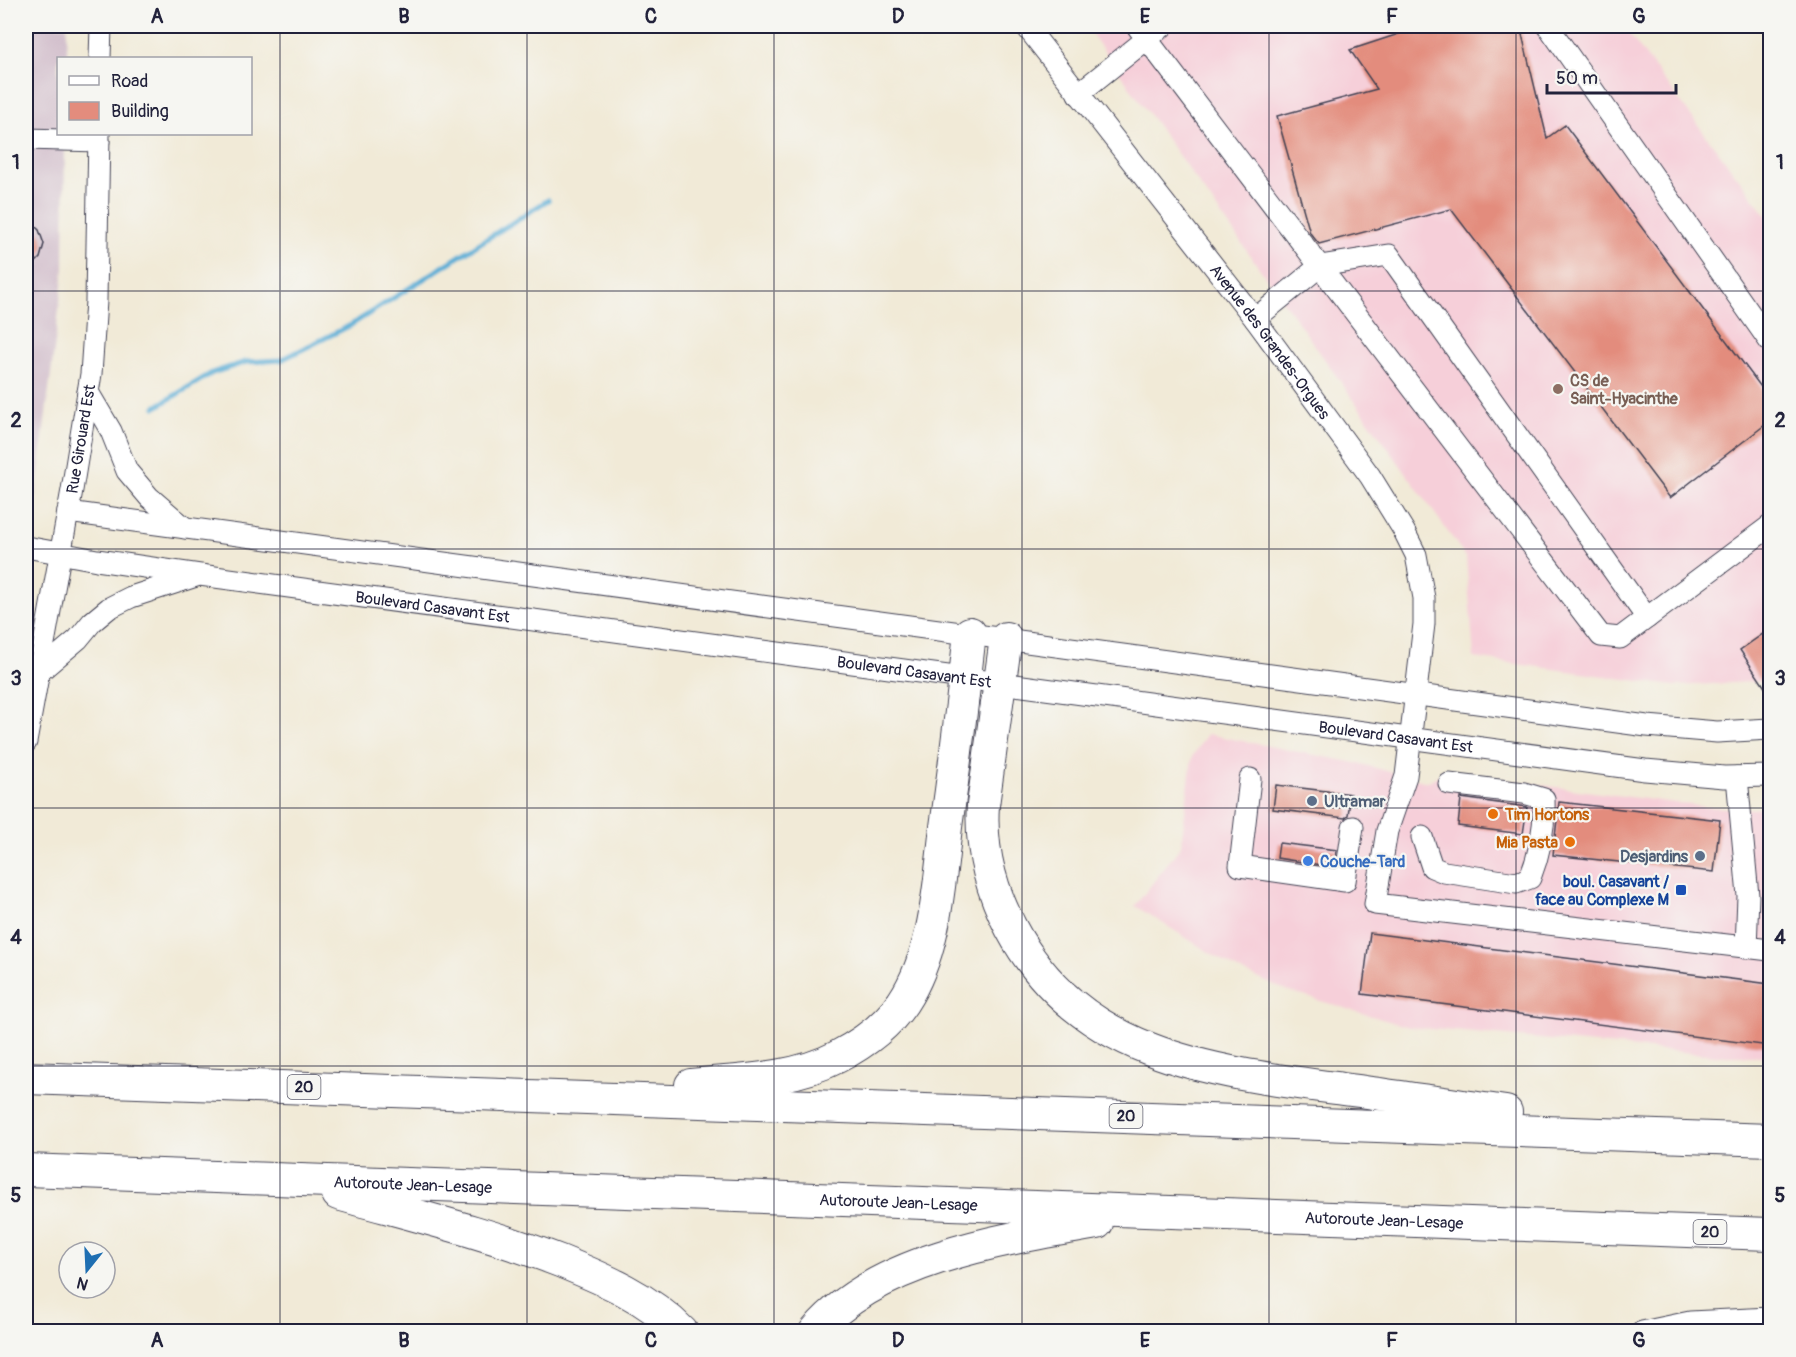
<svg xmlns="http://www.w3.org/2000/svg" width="1796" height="1357" viewBox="0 0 1796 1357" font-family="Pangolin,sans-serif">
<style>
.built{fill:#f6cfd9}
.industrial{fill:#d1bdcb}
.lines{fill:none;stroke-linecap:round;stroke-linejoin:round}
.stream{stroke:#5baed6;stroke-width:5}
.building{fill:#e38c7d}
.minor-casing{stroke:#414052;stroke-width:23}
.highway-casing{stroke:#414052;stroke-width:34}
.minor{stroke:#fff;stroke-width:21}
.highway{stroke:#fff;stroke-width:32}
.grid{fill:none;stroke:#22223b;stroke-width:1.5;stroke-opacity:0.55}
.education-dot{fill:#8d6e63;stroke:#f6f6f2;stroke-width:2}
.service-dot{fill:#5c6f8a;stroke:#f6f6f2;stroke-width:2}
.food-dot{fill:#e8710a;stroke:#f6f6f2;stroke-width:2}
.shop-dot{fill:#3f7fe0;stroke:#f6f6f2;stroke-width:2}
.transit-dot{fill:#1a4fb4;stroke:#f6f6f2;stroke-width:2}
.labels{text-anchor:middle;stroke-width:4.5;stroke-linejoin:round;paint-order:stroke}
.shield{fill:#f6f6f2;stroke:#626272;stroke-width:1.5}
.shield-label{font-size:15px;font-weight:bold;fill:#22223b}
.street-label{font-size:16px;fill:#22223b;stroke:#f6f6f2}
.education-label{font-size:16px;font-weight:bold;fill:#785e54;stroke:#f6f6f2;text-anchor:start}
.service-label{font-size:16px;font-weight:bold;fill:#4e5e75;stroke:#f6f6f2;text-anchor:start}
.food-label{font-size:16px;font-weight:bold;fill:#c56008;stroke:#f6f6f2;text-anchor:start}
.shop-label{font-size:16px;font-weight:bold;fill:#366cbe;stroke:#f6f6f2;text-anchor:start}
.transit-label{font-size:16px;font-weight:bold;fill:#164399;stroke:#f6f6f2;text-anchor:end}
.neatline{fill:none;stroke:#22223b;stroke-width:2}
.grid-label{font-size:20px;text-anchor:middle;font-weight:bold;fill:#22223b}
</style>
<rect width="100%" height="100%" fill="#f6f6f2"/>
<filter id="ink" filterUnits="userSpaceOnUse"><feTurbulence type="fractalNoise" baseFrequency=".0167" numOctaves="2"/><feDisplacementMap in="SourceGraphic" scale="12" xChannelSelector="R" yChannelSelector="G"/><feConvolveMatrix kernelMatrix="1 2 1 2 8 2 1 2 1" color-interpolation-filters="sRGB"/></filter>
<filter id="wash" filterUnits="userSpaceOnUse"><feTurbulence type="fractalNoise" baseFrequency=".008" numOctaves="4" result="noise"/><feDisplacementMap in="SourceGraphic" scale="24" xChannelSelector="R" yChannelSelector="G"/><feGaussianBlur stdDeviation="1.35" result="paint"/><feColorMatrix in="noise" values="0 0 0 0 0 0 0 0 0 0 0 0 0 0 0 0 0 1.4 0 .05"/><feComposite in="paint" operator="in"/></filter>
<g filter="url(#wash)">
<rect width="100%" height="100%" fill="#f1ead7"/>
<path class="built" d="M1086,26H1623L1770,220V681L1674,686L1474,658L1466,557Z
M1207,734L1361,764L1427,782L1444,772L1705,807L1754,809L1770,806V1056H1726L1409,1027L1290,992L1236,969L1135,906L1181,846L1192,757Z"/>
<path class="industrial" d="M26,26H67V58H58V134H65L64,269L26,573Z"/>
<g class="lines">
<path class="stream" d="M156,407L212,373L246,362L281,360L351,325L548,200"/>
</g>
<g id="blocks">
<path class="building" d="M1423,26H1520L1547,138L1565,125L1770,399V421L1670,498L1451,209L1319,244L1310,233L1277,116L1377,89L1350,50Z
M26,218L39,230L44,244L40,258L26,272Z
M1770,629V695L1740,650Z
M1276,785L1351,794L1348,815L1345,818L1273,809Z
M1461,798L1527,807L1523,834L1458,826Z
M1559,802L1720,820L1714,872L1553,855Z
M1279,843L1337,850L1334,867L1277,858Z
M1370,933L1770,984V1046L1362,994Z"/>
</g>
</g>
<g filter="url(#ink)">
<use href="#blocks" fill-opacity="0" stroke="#414052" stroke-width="1.5"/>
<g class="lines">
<g class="minor-casing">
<g id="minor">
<path id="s1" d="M1026,26L1255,319L1370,476L1404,531L1416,555L1424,598V624L1406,776L1387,831L1375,904L1770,950"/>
<path d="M1137,26L1601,636L1620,638L1770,526"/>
<path d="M1548,26L1770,342"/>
<path d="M100,58L101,26"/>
<path d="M1078,94L1163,26"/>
<path d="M26,139L99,141"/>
<path d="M1255,319L1320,266L1389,255L1647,618"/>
<path d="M88,392L111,431L127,471L149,497L185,528"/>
<path d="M68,512L1647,726L1717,732L1770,729"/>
<path id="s2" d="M26,547L97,560L200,575L1645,770L1724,777L1770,776"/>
<path d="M39,672L78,639L92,622L109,608L131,597L196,576"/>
<path id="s3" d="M26,742L72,490L91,374L96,301L99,134"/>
<path d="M1737,777L1748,896L1746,948"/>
<path d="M1250,779L1240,866L1345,881L1353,827"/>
<path d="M1422,837L1432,867L1444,872L1516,883L1530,878C1540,853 1545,826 1544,799L1524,793L1449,784"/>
<path d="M1642,1332L1690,1322L1770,1318"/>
</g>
</g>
<g class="highway-casing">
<g id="highway">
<path d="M1006,638L983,805C980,848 991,890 1011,928C1079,1057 1213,1072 1343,1089C1398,1096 1452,1105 1506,1112"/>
<path d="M26,1078L1770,1140"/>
<path d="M691,1085C739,1080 793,1080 837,1057C862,1044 887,1026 903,1002C936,952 939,885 946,827C955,763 963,698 970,633"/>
<path id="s4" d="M26,1170L1770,1234"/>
<path d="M338,1194C413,1215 488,1233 560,1261C604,1279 648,1297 682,1332"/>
<path d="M815,1332C876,1258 1009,1238 1097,1223"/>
</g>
</g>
<use href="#minor" class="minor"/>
<use href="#highway" class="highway"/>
</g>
</g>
<path class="grid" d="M280,26V1332M527,26V1332M774,26V1332M1022,26V1332M1269,26V1332M1516,26V1332M26,291H1770M26,549H1770M26,808H1770M26,1066H1770"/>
<circle class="education-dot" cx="1558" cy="389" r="6"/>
<g class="service-dot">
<circle cx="1312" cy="801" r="6"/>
<circle cx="1700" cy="856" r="6"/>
</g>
<g class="food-dot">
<circle cx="1493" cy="814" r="6"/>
<circle cx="1570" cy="842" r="6"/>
</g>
<circle class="shop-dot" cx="1308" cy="861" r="6"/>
<rect class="transit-dot" x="1675" y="884" width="12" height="12" rx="3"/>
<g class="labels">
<g class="shield">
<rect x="287.5" y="1075" width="33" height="24" rx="4.5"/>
<rect x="1109.5" y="1104" width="33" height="24" rx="4.5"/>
<rect x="1693.5" y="1220" width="33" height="24" rx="4.5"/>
</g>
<g class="shield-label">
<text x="304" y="1092">20</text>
<text x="1126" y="1121">20</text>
<text x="1710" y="1237">20</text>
</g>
<g class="street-label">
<text dy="6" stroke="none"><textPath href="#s1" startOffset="399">Avenue des Grandes-Orgues</textPath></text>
<text dy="6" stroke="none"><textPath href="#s3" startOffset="308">Rue Girouard Est</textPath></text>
<text dy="6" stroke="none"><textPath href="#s2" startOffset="411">Boulevard Casavant Est</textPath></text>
<text dy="6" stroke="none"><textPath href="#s2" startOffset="897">Boulevard Casavant Est</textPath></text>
<text dy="6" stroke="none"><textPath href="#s2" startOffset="1383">Boulevard Casavant Est</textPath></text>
<text dy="6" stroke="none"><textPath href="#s4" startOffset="387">Autoroute Jean-Lesage</textPath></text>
<text dy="6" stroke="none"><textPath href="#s4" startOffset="873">Autoroute Jean-Lesage</textPath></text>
<text dy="6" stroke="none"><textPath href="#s4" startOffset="1359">Autoroute Jean-Lesage</textPath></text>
</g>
<g class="education-label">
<text x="1570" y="386">CS de<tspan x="1570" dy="18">Saint-Hyacinthe</tspan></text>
</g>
<g class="service-label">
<text x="1324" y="807">Ultramar</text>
<text x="1688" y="862" text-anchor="end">Desjardins</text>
</g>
<g class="food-label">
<text x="1505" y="820">Tim Hortons</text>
<text x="1558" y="848" text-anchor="end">Mia Pasta</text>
</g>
<g class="shop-label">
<text x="1320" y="867">Couche-Tard</text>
</g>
<g class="transit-label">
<text x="1669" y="887">boul. Casavant /<tspan x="1669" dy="18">face au Complexe M</tspan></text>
</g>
</g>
<rect width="1796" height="1357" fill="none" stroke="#f6f6f2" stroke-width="66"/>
<rect x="57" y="57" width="195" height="78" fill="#f6f6f2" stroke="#a1a1a9" stroke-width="1.5"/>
<rect x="69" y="76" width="30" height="9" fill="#ffffff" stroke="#a1a1a9" stroke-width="1.5"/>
<text x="111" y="87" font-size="18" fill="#22223b">Road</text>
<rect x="69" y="102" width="30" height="18" fill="#e38c7d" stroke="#a1a1a9" stroke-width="1.5"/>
<text x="111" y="117" font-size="18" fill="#22223b">Building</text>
<g transform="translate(87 1270) rotate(198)"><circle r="28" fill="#f6f6f2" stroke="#a1a1a9" stroke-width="1.5"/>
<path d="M0-4.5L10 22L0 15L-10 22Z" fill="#1f6fb2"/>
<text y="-9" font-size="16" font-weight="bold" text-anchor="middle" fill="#22223b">N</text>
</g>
<path d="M1547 84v9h129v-9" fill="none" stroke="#22223b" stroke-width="3"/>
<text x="1556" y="84" font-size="18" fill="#22223b" stroke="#f6f6f2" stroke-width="4.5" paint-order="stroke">50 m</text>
<rect x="33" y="33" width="1730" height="1291" class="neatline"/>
<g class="grid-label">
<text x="157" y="23">A</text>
<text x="404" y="23">B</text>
<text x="651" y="23">C</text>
<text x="898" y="23">D</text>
<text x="1145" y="23">E</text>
<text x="1392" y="23">F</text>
<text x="1639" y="23">G</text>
<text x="16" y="169">1</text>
<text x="1780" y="169">1</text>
<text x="16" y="427">2</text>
<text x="1780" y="427">2</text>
<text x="16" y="685">3</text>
<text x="1780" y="685">3</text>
<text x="16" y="944">4</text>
<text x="1780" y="944">4</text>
<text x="16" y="1202">5</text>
<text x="1780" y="1202">5</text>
<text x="157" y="1347">A</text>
<text x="404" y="1347">B</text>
<text x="651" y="1347">C</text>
<text x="898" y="1347">D</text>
<text x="1145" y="1347">E</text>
<text x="1392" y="1347">F</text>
<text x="1639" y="1347">G</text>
</g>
</svg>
